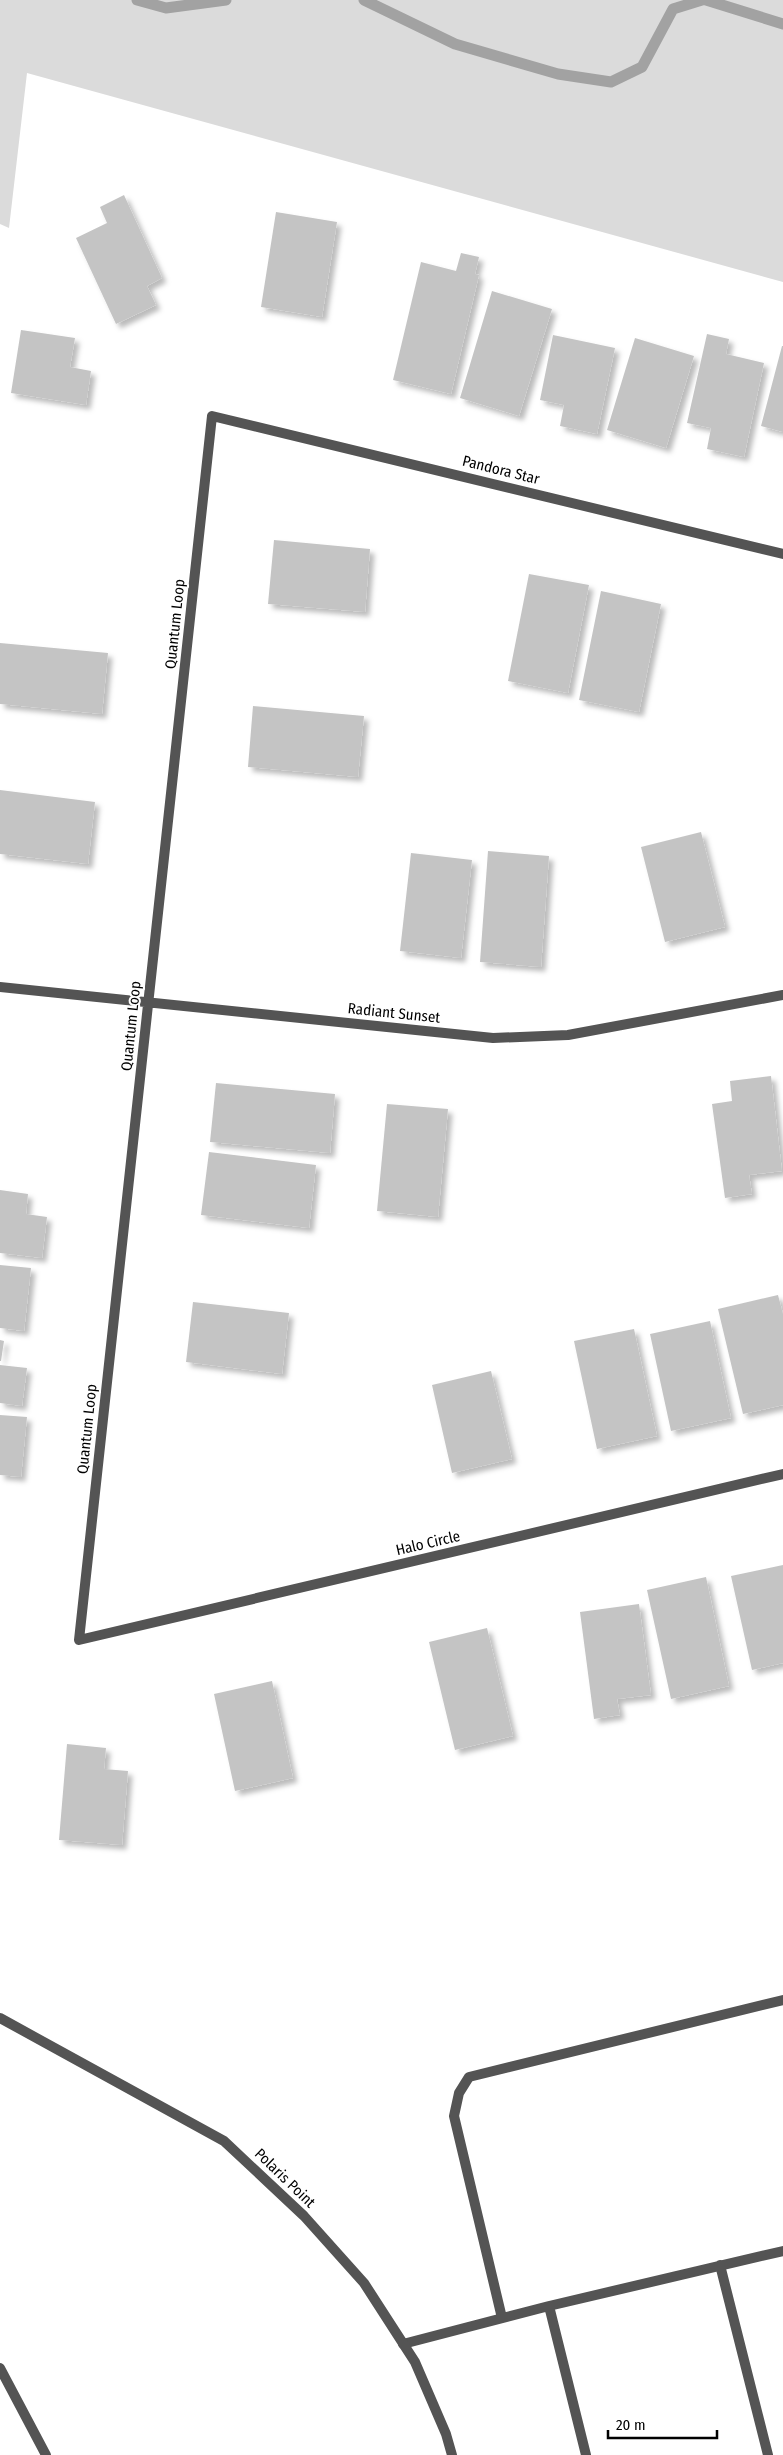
<svg xmlns="http://www.w3.org/2000/svg" width="783" height="2455" viewBox="0 0 783 2455" font-family="'Fira Sans Condensed',sans-serif">
<style>
.green{fill:#dbdbdb}
.lines{fill:none;stroke-linecap:round;stroke-linejoin:round}
.stream{stroke:#a2a2a2;stroke-width:11}
.building{fill:#c4c4c4;filter:url(#shadow)}
.service{stroke:#545454;stroke-width:10}
.minor{stroke:#545454;stroke-width:10}
.labels{text-anchor:middle;stroke-width:4;stroke-linejoin:round;paint-order:stroke}
.street-label{font-size:15px;fill:#000;stroke:#fff}
</style>
<defs>
<filter id="shadow"><feDropShadow dx="4.5" dy="4.5" stdDeviation="2.5" flood-color="#0004"/></filter>
</defs>
<rect width="100%" height="100%" fill="#fff"/>
<path class="green" d="M0,0H783V282L27,73L9,228L0,224Z"/>
<g class="lines">
<path class="stream" d="M137,0L166,8L226,0
M364,0L455,44L558,74L611,82L642,67L673,9L702,0
M706,0L783,24"/>
</g>
<path class="building" d="M124,195L162,278L147,286L156,305L116,324L76,238L107,223L100,207Z
M276,212L337,222L322,317L261,307Z
M461,253L479,257L475,274L479,275L451,394L393,380L421,262L456,271Z
M492,291L552,309L519,416L460,398Z
M21,330L75,338L70,367L91,371L86,405L11,393Z
M707,334L729,339L726,354L764,363L744,457L707,449L711,428L687,423Z
M553,335L615,348L597,434L560,426L564,405L540,400Z
M635,338L694,356L666,448L607,430Z
M782,346H783V432L761,426Z
M274,540L370,549L365,612L268,604Z
M529,574L589,585L568,693L508,681Z
M601,591L661,604L639,712L579,700Z
M0,643L108,653L102,714L0,704Z
M253,706L364,716L358,777L248,767Z
M0,790L95,802L88,864L0,854Z
M701,832L725,927L665,942L641,847Z
M488,851L549,856L541,967L480,962Z
M411,853L472,860L461,958L400,951Z
M771,1076L782,1171L749,1175L752,1194L725,1198L712,1104L732,1101L730,1081Z
M216,1083L335,1094L330,1153L210,1142Z
M387,1104L448,1109L438,1217L377,1211Z
M209,1152L316,1165L309,1228L201,1215Z
M0,1190L28,1194L26,1214L47,1217L42,1258L0,1253Z
M0,1265L31,1268L24,1331L0,1328Z
M778,1295L783,1314V1405L743,1414L718,1309Z
M193,1302L289,1313L282,1374L186,1362Z
M710,1321L731,1418L671,1431L650,1334Z
M634,1329L657,1436L597,1449L574,1341Z
M0,1340L4,1341L1,1361H0Z
M0,1365L27,1368L22,1406L0,1403Z
M491,1371L512,1459L452,1473L432,1385Z
M0,1415L27,1417L21,1477L0,1475Z
M783,1565V1663L752,1670L731,1576Z
M706,1577L729,1686L671,1699L647,1590Z
M639,1604L651,1695L617,1699L620,1715L594,1719L580,1612Z
M487,1628L513,1736L455,1750L429,1642Z
M272,1681L293,1778L235,1791L214,1694Z
M67,1744L106,1748L104,1769L128,1771L122,1845L59,1840Z"/>
<g class="lines">
<path class="service" d="M720,2265L768,2455
M549,2306L783,2251
M502,2318L454,2116L459,2093L469,2077L783,2000
M403,2344L549,2306L586,2455
M0,2368L46,2455"/>
<path class="minor" d="M783,554L212,416L79,1640L783,1474
M0,987L493,1038L568,1035L783,995
M0,2018L224,2141L304,2216L364,2283L415,2362L446,2434L452,2455"/>
</g>
<g class="labels">
<g class="street-label">
<text transform="translate(501 470) rotate(14)" y="5">Pandora Star</text>
<text transform="translate(175 624) rotate(-84)" y="5">Quantum Loop</text>
<text transform="translate(394 1013) rotate(6)" y="5">Radiant Sunset</text>
<text transform="translate(131 1026) rotate(-84)" y="5">Quantum Loop</text>
<text transform="translate(87 1429) rotate(-84)" y="5">Quantum Loop</text>
<text transform="translate(428 1543) rotate(-13)" y="5">Halo Circle</text>
<text transform="translate(285 2178) rotate(44)" y="5">Polaris Point</text>
</g>
</g>
<path d="M608 2430v8h109v-8" fill="none" stroke="#000000" stroke-width="2.5"/>
<text x="616" y="2430" font-size="15" fill="#000000" stroke="#ffffff" stroke-width="4" paint-order="stroke">20 m</text>
</svg>
